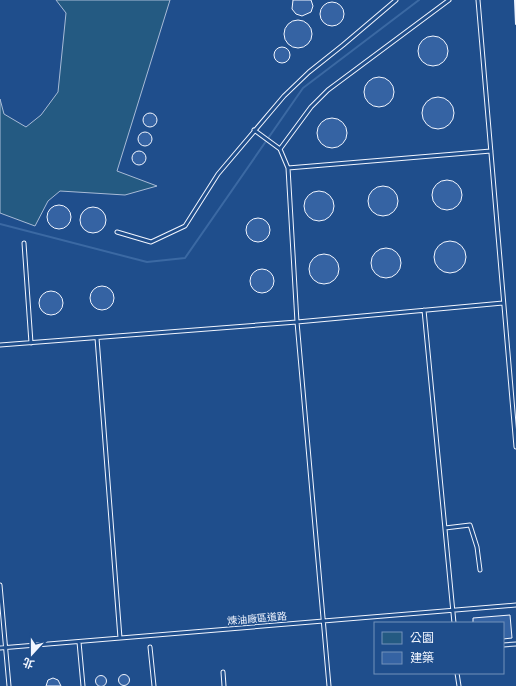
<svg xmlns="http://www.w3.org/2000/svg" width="516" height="686" viewBox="0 0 516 686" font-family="Literata,'Noto Sans TC',serif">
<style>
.green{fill:#245a82;stroke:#a8bbd7}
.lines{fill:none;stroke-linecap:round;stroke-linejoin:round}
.stream{stroke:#3b69a3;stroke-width:2}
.building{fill:#3563a3;stroke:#f2f6ff}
.lane-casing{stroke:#f2f6ff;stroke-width:5}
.lane{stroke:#1f4e8c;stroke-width:3}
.wall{stroke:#f2f6ff;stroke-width:2}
.labels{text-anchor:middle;stroke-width:3;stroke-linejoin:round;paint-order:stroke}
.street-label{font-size:10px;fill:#f2f6ff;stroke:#1f4e8c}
</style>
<rect width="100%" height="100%" fill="#1f4e8c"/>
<path class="green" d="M56,0H170L117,171L157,186L125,195L60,191L48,201L35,226L0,213V99L4,114L26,127L41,115L58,92L66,13Z"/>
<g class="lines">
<path class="stream" d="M0,224L147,262L185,258L303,88L419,0"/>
</g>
<path class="building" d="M293,0H311L313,6L311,12L302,16L296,14L292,9Z
M320 14a12 12 0 1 1 24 0a12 12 0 1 1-24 0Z
M284 34a14 14 0 1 1 28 0a14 14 0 1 1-28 0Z
M418 51a15 15 0 1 1 30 0a15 15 0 1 1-30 0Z
M274 55a8 8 0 1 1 16 0a8 8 0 1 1-16 0Z
M364 92a15 15 0 1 1 30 0a15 15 0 1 1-30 0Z
M422 113a16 16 0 1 1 32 0a16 16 0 1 1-32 0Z
M143 120a7 7 0 1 1 14 0a7 7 0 1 1-14 0Z
M317 133a15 15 0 1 1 30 0a15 15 0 1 1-30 0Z
M138 139a7 7 0 1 1 14 0a7 7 0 1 1-14 0Z
M132 158a7 7 0 1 1 14 0a7 7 0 1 1-14 0Z
M432 195a15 15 0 1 1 30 0a15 15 0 1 1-30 0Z
M368 201a15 15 0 1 1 30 0a15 15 0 1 1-30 0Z
M304 206a15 15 0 1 1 30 0a15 15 0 1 1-30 0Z
M47 217a12 12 0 1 1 24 0a12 12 0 1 1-24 0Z
M80 220a13 13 0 1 1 26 0a13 13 0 1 1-26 0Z
M246 230a12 12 0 1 1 24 0a12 12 0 1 1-24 0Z
M434 257a16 16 0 1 1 32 0a16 16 0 1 1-32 0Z
M371 263a15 15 0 1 1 30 0a15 15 0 1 1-30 0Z
M309 269a15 15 0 1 1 30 0a15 15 0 1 1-30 0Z
M250 281a12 12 0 1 1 24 0a12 12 0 1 1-24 0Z
M90 298a12 12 0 1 1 24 0a12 12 0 1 1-24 0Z
M39 303a12 12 0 1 1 24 0a12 12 0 1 1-24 0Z
M510,615L512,638L503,639V623H473V618Z
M118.5 680a5.5 5.5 0 1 1 11 0a5.5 5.5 0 1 1-11 0Z
M95.5 681a5.5 5.5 0 1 1 11 0a5.5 5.5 0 1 1-11 0Z
M53,678L58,680L61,686H46L48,680Z"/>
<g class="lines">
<g class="lane-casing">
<path id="lane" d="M478,0L516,447
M254,130L280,149L288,168L297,322L329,686
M280,149L311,107L328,90L449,0
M288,168L491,151
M117,232L151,242L185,226L218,174L284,96L309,72L343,45L396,0
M24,243L31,343
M424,310L454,623
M97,338L120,638
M0,345L297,322L503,303
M445,528L470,525L477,547L480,570
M0,585L9,686
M79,642L83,686
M503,645L516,644
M150,647L154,686
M0,648L516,605
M223,672L224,686
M457,673L459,686"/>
</g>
<use href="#lane" class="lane"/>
<path class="wall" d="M515,0L516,24"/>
</g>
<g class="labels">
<g class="street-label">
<text transform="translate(257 618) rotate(-5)" y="4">煉油廠區道路</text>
</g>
</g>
<rect x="374" y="622" width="130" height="52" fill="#1f4e8c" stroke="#7391ba"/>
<rect x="382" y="632" width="20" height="12" fill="#245a82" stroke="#7391ba"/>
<text x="410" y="642" font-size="12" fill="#f2f6ff">公園</text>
<rect x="382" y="652" width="20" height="12" fill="#3563a3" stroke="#7391ba"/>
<text x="410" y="662" font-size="12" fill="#f2f6ff">建築</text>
<g transform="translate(32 654) rotate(201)" stroke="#1f4e8c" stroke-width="3" paint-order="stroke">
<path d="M0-3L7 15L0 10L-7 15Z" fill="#f2f6ff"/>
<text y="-6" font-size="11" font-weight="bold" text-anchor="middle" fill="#f2f6ff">北</text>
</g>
</svg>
